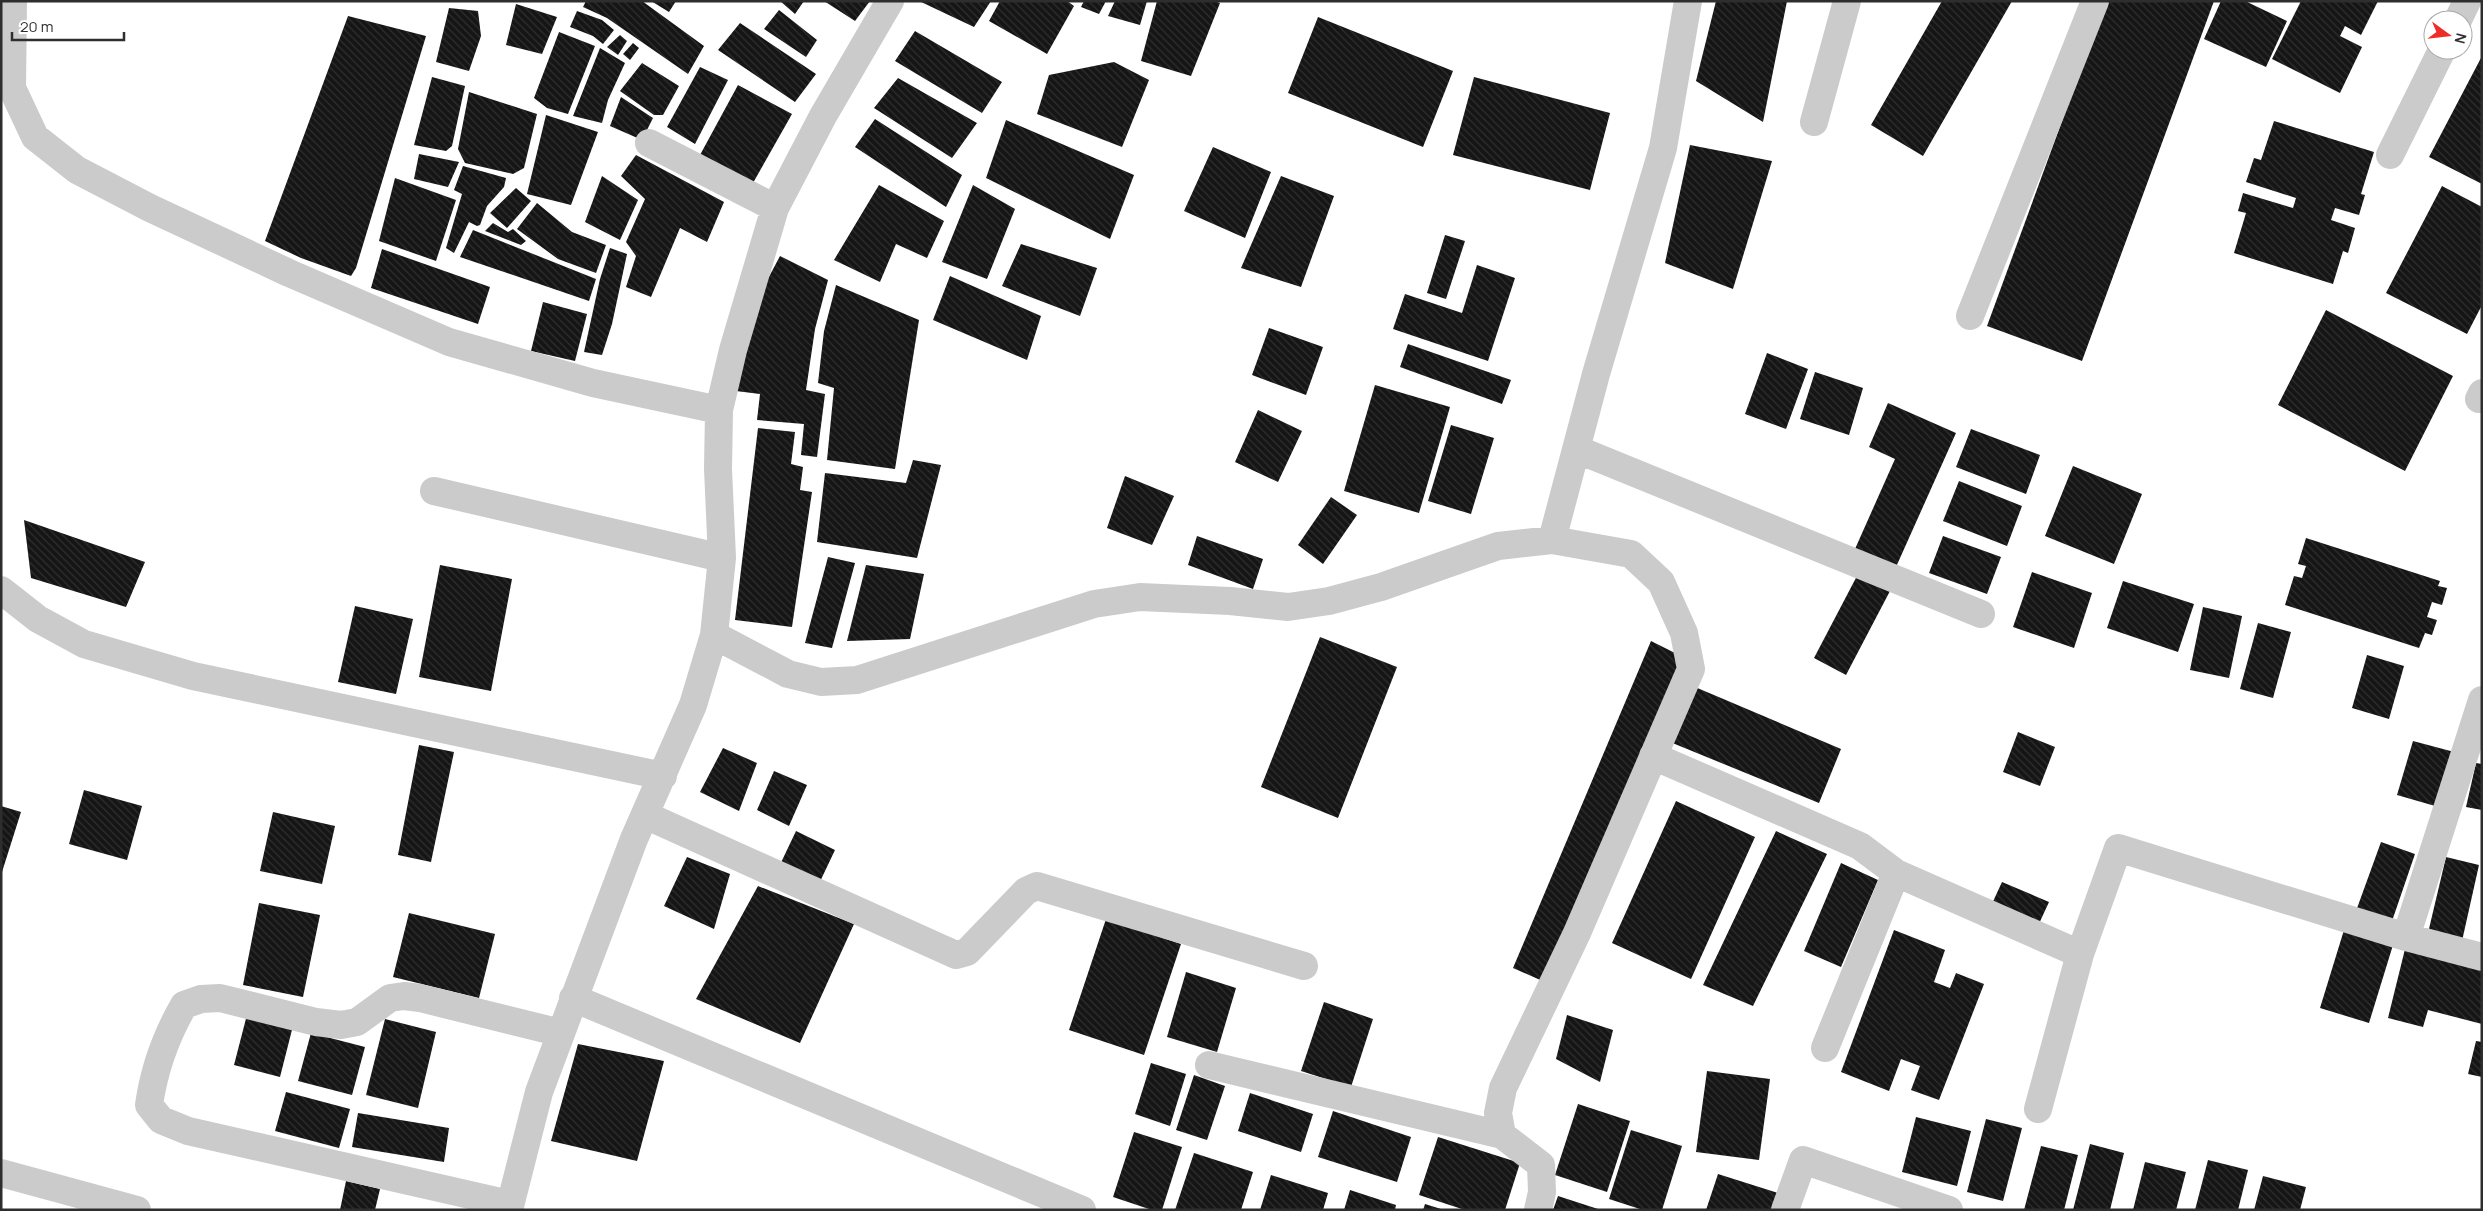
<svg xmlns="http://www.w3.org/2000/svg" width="2483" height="1211" viewBox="0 0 2483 1211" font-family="Manrope,sans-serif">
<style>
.building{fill:url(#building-back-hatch)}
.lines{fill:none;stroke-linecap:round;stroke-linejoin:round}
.minor{stroke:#cbcbcb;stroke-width:28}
</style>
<defs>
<pattern id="building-back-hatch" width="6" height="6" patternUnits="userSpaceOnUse" patternTransform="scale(1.25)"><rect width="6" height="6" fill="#151515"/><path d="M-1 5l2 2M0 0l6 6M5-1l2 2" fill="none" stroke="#2f2f2f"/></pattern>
</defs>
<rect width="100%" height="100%" fill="#fff"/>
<path class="building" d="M586,1H642L704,46L688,74L607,18L583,7Z
M651,1H676L669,12Z
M780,1H804L795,14Z
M824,1H870L855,21Z
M919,1H991L974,27Z
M1000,1H1067L1074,6L1047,54L989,21Z
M1084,1H1106L1099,14L1081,7Z
M1115,1H1147L1140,25L1108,16Z
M1157,1H1215L1220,3L1191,76L1141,61Z
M1716,1H1787L1763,122L1696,81Z
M1942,1H2012L1923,156L1871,125Z
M2106,1H2214L2082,361L1987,326Z
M2221,1H2245L2287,21L2266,67L2204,39Z
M2301,1H2378L2361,35L2345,26L2340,36L2362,47L2340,93L2272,59Z
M516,4L557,17L542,54L506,45Z
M449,8L478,11L481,36L469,71L436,62Z
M779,10L817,40L806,57L764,29Z
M577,11L602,20L614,30L603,44L593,36L570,27Z
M348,16L426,36L356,268L351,276L301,258L265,241Z
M1318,17L1453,71L1423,147L1288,93Z
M740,23L816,74L795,102L718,50Z
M915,31L1002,82L982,113L895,61Z
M559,32L595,46L568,114L547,108L534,98Z
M620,35L627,41L618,55L607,47Z
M633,43L639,48L630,60L623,54Z
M600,48L625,63L608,100L602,123L573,116Z
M2482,56V184L2429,157Z
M1114,62L1149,80L1122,147L1037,114L1049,75Z
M642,63L679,86L663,115H654L620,91Z
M700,67L728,80L695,144L667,127Z
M432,77L465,86L452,146L446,151L414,145Z
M1474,77L1610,113L1590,190L1453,155Z
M898,78L977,123L952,158L874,108Z
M738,85L792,114L753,183L700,155Z
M469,92L537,114L524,168L513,174L465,163L458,149Z
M621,97L653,118L642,140L610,126Z
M546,115L598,132L571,205L527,194Z
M875,119L962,175L946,207L855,147Z
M1006,120L1134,175L1110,239L986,178Z
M2274,121L2374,152L2361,194L2365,195L2359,215L2335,208L2331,220L2355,228L2348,253L2343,251L2333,284L2234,253L2246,213L2238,211L2243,193L2293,208L2296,198L2246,182L2254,158L2261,160Z
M1690,145L1772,161L1733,289L1665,263Z
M1213,147L1271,172L1245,238L1184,211Z
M419,154L459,162L448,187L414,179Z
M636,155L724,202L707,242L680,228L651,297L626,287L636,256L626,242L645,199L621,176Z
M463,166L506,178L504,187L487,206L480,225L477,226L469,222L454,253L446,248L462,194L454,190Z
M602,176L638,200L620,240L585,222Z
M1281,176L1334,196L1301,287L1241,268Z
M395,178L456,200L436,261L379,241Z
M879,185L944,221L927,258L896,244L880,282L834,260Z
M973,185L1015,209L987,279L942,262Z
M2442,186L2482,207V305L2467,334L2386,293Z
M516,188L531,201L507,228L490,213Z
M537,203L572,232L606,245L596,273L558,259L517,229Z
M493,223L508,232L513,229L526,241L521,245L485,231Z
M473,230L596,279L589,301L460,257Z
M1445,235L1465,241L1446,299L1427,293Z
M1021,244L1097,268L1080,316L1002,286Z
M610,248L627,254L612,324L602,355L584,352L600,279Z
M382,249L490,287L478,324L371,288Z
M780,256L828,280L815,329L806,390L825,394L817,457L801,455L804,424L757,420L760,394L736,391L761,292Z
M1477,265L1515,278L1488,361L1393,329L1405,294L1462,313Z
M950,276L1041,316L1027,360L933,320Z
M836,285L919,320L895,469L827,460L834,388L818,383L824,331Z
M543,302L587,314L575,361L531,351Z
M2326,310L2453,376L2405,471L2278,405Z
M1269,328L1323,347L1306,395L1252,375Z
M1408,344L1511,380L1502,404L1400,367Z
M1767,353L1808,369L1786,429L1745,414Z
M1815,372L1863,388L1849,435L1800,419Z
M1375,385L1450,407L1419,513L1344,491Z
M1888,403L1956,433L1896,567L1855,549L1895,459L1869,447Z
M1258,410L1302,431L1278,482L1235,462Z
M1451,425L1494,438L1471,514L1428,501Z
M758,428L795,432L791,464L803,467L800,490L812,492L792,627L735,620Z
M1971,429L2040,455L2026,494L1956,467Z
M913,460L941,465L917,558L817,542L825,473L906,483Z
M2073,466L2142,494L2114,564L2045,536Z
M1125,476L1174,496L1152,545L1107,528Z
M1959,481L2022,506L2007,546L1943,521Z
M1331,497L1357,515L1323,564L1298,545Z
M24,520L145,562L126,607L31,578Z
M1197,536L1263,559L1253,589L1188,565Z
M1943,536L2001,557L1987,594L1929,573Z
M2306,538L2440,581L2438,586L2447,588L2442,605L2432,602L2427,617L2437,620L2432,635L2425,633L2419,648L2285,605L2294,576L2302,578L2306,566L2298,564Z
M828,557L855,563L832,648L805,643Z
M440,565L512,579L491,691L419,677Z
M866,565L924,574L910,639L847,641Z
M2032,572L2092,593L2074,648L2013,627Z
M1858,574L1890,591L1846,675L1814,658Z
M2123,581L2194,604L2178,652L2107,628Z
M355,606L413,619L396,694L338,682Z
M2203,607L2242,616L2229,678L2190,670Z
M2258,623L2291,632L2273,698L2240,689Z
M1320,637L1397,667L1338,818L1261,787Z
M1651,641L1683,657L1547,983L1513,968Z
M2367,655L2404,666L2389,719L2352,708Z
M1695,687L1841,749L1819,803L1670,742Z
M2018,732L2055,747L2040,786L2003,772Z
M2413,741L2458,753L2442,808L2397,795Z
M419,745L454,752L431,862L398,855Z
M723,748L757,763L739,811L700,792Z
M2476,763L2482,764V810L2466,807Z
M774,771L807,785L789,826L757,810Z
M84,790L142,806L127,860L69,844Z
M1676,801L1755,837L1691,979L1612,943Z
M1,806L21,812L2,872L1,871Z
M273,812L335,826L322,884L260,871Z
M796,831L835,850L816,890L777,871Z
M1776,831L1827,854L1753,1006L1703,985Z
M2381,842L2415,854L2391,924L2356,911Z
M687,857L730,874L714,929L664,906Z
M2446,857L2479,865L2462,941L2428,933Z
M1841,863L1878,880L1841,967L1804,951Z
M2002,882L2049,902L2037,928L1990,908Z
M758,886L854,924L800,1043L696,999Z
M259,903L320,915L303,997L243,985Z
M409,913L495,934L479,998L393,977Z
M1106,919L1181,944L1144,1055L1069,1030Z
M1894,930L1945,950L1934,982L1950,988L1956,973L1984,984L1939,1100L1911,1090L1920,1066L1901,1059L1889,1091L1841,1072Z
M2344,930L2393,945L2369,1023L2320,1008Z
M2406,945L2482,964V1024L2428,1010L2423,1027L2388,1018Z
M1186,972L1236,988L1217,1052L1167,1037Z
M1324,1002L1373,1019L1351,1087L1301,1071Z
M249,1007L295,1018L280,1077L234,1065Z
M1567,1015L1613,1030L1600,1082L1556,1059Z
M385,1019L436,1032L418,1108L366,1095Z
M311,1033L365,1047L352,1095L298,1081Z
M2476,1041L2482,1042V1077L2468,1074Z
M578,1044L664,1061L637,1161L551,1141Z
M1151,1063L1186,1074L1170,1126L1135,1114Z
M1707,1071L1770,1079L1759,1160L1696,1152Z
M1194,1075L1225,1086L1207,1140L1176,1130Z
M286,1092L350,1109L339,1148L275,1131Z
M1250,1093L1313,1114L1301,1152L1238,1131Z
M1578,1104L1630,1121L1607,1192L1555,1175Z
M1333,1111L1411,1137L1397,1182L1318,1157Z
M358,1113L449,1128L444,1162L352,1147Z
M1916,1117L1971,1131L1957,1186L1902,1172Z
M1986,1119L2022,1128L2003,1201L1967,1192Z
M1631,1130L1682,1146L1662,1210H1643L1609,1199Z
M1134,1132L1182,1147L1162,1210H1152L1113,1197Z
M1438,1137L1520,1163L1505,1210H1465L1419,1195Z
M2090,1144L2124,1153L2110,1210H2073Z
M2041,1146L2078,1155L2064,1210H2024Z
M1194,1153L1253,1172L1241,1210H1175Z
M2208,1160L2248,1170L2238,1210H2195Z
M2145,1162L2186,1172L2176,1210H2133Z
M1718,1174L1778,1193L1773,1210H1706Z
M1271,1175L1328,1193L1323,1210H1260Z
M2263,1176L2306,1187L2300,1210H2254Z
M346,1181L380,1189L375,1210H340Z
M1350,1190L1396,1205L1395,1210H1344Z
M1558,1196L1598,1209L1597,1210H1553Z
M1425,1204L1441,1209V1210H1423Z"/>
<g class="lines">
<path class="minor" d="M13,1L12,88L35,137L77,170L150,208L289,273L449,342L593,383L719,410
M2458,20L2467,1
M1814,122L1847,1
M649,143L775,208
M2390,155L2442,50
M1970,316L2095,1
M2479,399L2482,393
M1576,449L1981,614
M434,491L722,558
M1552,540L1596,374L1663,148L1688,1
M1,590L38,619L84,644L193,676L663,776
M714,635L788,674L821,682L857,680L1094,604L1140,597L1230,601L1288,607L1329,601L1381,587L1498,546L1552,540L1631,554L1661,582L1684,633L1691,669L1577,933L1503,1088L1498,1113L1502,1135L1541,1165L1542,1192L1538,1210
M1653,756L1860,846L1896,873L2080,954
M645,815L956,955L967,952L1026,891L1037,886L1304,966
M2406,937L2482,700
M573,998L1082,1210
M1825,1048L1896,873
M1209,1065L1502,1135
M2038,1109L2080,954L2118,848L2406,937L2482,957
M1,1173L137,1210
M510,1204L188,1131L161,1120L149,1105C154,1070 166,1036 184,1005L201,999L220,998L316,1022L341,1025L357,1022L390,998L404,996L420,998L561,1033
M509,1210L539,1092L634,839L693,705L714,635L722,558L718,469L719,410L733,350L775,208L823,116L890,1
M1785,1210L1803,1160L1949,1210"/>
</g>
<rect width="2483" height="1211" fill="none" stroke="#2e2e2e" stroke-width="5"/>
<g transform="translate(2448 35) rotate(105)"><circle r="24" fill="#ffffff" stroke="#ababab"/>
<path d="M0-4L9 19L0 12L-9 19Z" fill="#ed2d28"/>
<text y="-8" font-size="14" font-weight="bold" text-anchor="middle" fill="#2e2e2e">N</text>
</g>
<path d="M12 32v8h112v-8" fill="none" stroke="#2e2e2e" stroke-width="2.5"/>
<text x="20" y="32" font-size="15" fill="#2e2e2e" stroke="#ffffff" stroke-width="4" paint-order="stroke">20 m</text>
</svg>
